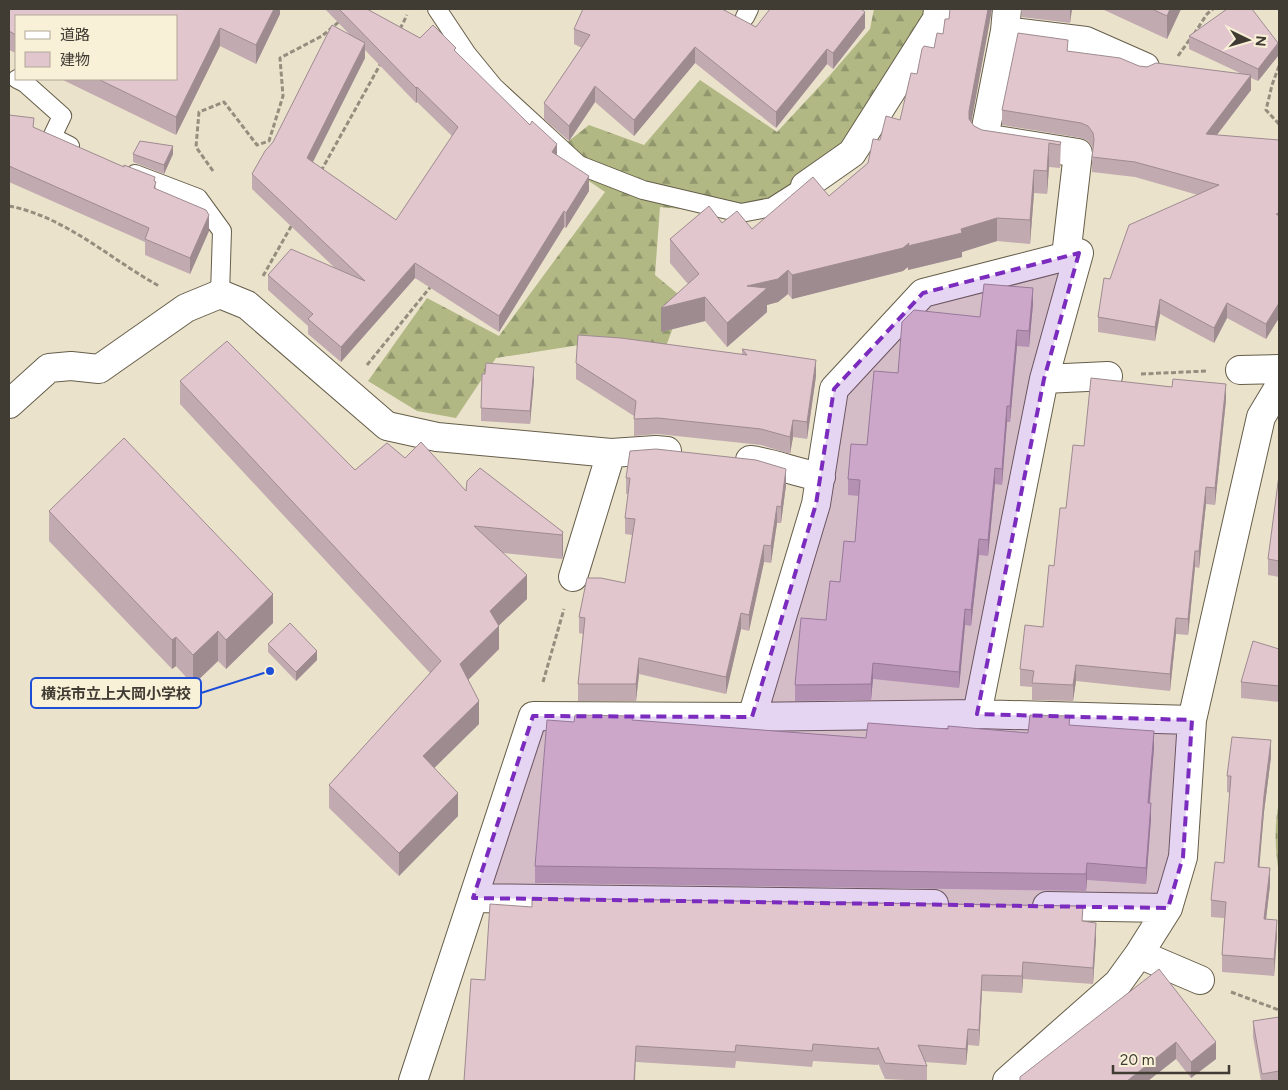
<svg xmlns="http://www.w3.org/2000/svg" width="1288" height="1090" viewBox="0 0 1288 1090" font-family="Figtree,'Noto Sans JP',sans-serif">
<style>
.forest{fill:url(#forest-firs)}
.cemetery{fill:url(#cemetery-stones)}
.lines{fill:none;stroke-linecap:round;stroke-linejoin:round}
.service-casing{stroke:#665e4a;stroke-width:20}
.minor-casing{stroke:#665e4a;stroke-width:30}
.path{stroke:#958e7e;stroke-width:3;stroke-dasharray:5 2.5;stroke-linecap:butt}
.service{stroke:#fff;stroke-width:18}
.minor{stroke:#fff;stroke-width:28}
.wall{fill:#c2aab1;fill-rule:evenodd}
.shaded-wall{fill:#9e8b90}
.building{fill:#e1c6ce;stroke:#9e8b90}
.marked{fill:#7b2cbf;fill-opacity:0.2;stroke:#7b2cbf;stroke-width:4;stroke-dasharray:10 6;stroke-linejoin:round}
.leader{fill:none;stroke:#1d4ed8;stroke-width:2}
.callout-dot{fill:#1d4ed8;stroke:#f9f0d8;stroke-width:2}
.callout{fill:#f9f0d8;stroke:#1d4ed8;stroke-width:2}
.callout-label{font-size:15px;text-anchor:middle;font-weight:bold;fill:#403c33}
</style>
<defs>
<pattern id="forest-firs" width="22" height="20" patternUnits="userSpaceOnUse" patternTransform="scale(1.25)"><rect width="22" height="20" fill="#b1b884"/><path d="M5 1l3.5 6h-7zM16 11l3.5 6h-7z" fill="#91976d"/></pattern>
<pattern id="cemetery-stones" width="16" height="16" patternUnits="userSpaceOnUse" patternTransform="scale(1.25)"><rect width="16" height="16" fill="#b1b884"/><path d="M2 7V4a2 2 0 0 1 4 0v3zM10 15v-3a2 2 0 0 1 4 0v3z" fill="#91976d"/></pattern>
</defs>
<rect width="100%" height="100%" fill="#ebe2cb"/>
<path class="forest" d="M874,9H925V16L849,137L753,216L660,207L655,275L684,299L666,346L605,341L496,358L456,418L417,411L368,381L427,298L499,336L605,192L551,155L589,125L644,145L700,80L777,132L830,75L870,29Z"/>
<path class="cemetery" d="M1279,802V874C1275,850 1274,825 1279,802Z"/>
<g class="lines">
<g class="service-casing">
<path id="service" d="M437,9L467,54L494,87L579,165L643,190L741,213L772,207L805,186
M745,17L749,9
M17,79L25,83L62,116L52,137L70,146
M135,174L198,198L222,231L220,294"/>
</g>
<g class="minor-casing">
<path id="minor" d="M1007,9L1005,31L984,138L1078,153L1066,256
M1005,31L1086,41L1145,67
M805,186L852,153L937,19L938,9
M1240,370L1279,369
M1044,379L1108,376
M9,404L49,368L71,366L99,369L186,308L220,294L247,305L387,426L437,437L611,453L656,450L667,451
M750,460C774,463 797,473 821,477
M573,577L611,453
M752,717L816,504L834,389L923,293L1079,253L1044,379L977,714
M1192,720L1261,417L1279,387
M473,898L934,904
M1047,906L1168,908
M1139,954L1200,980
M413,1081L533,716L752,717L977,714L1192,720L1183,857L1168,908L1139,954L1118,983L1007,1081"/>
</g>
<path class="path" d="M400,29L407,15
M1194,34L1207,14L1213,9
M1178,56L1190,39
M1279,66L1272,85L1266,110L1279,124
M213,171L196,147L199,112L224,102L257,145L269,141L283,96L280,58L322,36L340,21
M321,171L381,63
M9,206C66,217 110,259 159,286
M263,276L293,223
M367,365L432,285
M1141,374L1207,371
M543,682L564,609
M1231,992L1279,1010"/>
<use href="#service" class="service"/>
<use href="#minor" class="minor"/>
</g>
<path class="wall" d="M9,9H280V14L256,64L220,46L176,135L61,79H176L16,16V53L9,50Z
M326,9H367L420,38L456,52L557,156L589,191L566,228L564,227L499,332L415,278L341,362L308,334V326L268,290V275L335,268L252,189V174L273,142L351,36L326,10ZM365,50L416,103L417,102L452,136L396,220L312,162L365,58Z
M950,9H992L971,122L974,126L982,130L1061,142L1060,168L1049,167L1047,194L1034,193L1030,244L997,241L962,252V257L908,270V267L903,271L792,299L788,294L778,302L767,305V312L727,347L705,321L661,332L688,284L670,263V239L722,223L752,229L829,196L868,163L880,140L900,120L917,74L943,34L949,19Z
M1021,9H1072L1070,23L1022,17Z
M1102,9H1181L1167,39Z
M862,10L865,28L833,69L827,64L776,128L695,63L634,136L595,102L569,141L544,119V103L582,48L574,44V29L756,27Z
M1189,36L1278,56L1258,81L1251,78V90L1217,135L1279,140V318L1266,339L1227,318L1214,343L1160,314L1155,341L1098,332V317L1110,279L1198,195L1135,177L1092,172V157L1093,148L1088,141L1081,138L1002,125V110L1068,51L1139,66L1242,74L1189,49Z
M9,115L34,128L155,181L156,189L209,231L190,274L145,255V242L9,182Z
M133,154H173L164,174L133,162Z
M1033,304L1029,347L1017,346L1010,422H1007L1002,485L995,484L988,556L979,555L971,626L965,625L959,688L873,679L871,700L795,701V685L826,620L855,542L859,496L848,495V479L867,445L898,373L980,317Z
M742,349L816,376L807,439L793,437L790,454L761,445L658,434L634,436V416L576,379V363L742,354Z
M534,380L530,424L481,421V408Z
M180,381L355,470L405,458L466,491L563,532V555L562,559L503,553L527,599L499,625V649L468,680L479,724L434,768L458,816L399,876L329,808V785L430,673L180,404Z
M1226,400L1215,505L1206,504L1199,568L1195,567L1188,635L1176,634L1170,691L1076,681L1073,701L1032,700V687L1020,686V669L1043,627L1054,566L1066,508L1084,446Z
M1279,475V577L1268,575V559Z
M626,478L786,485L781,523H777L771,563L764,562L749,631L741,629L726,694L639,674L636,701H578V684L583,634L579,633V617L625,583L632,535L625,534V518L628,494H626Z
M49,511L273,623L226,669L218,661L193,685L176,666L172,669L49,541Z
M268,644L317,660L296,681L268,652Z
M1279,649V702L1241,698V682Z
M633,720L866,738L948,729L1028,733L1070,725L1154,748L1150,803L1151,819L1146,884L1087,880L1086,891L535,883V866L574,722Z
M1271,757L1264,812L1259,867L1270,885L1266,920L1277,937L1274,976L1222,972V955L1224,918L1211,917V900L1224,863L1230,793L1227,792V776Z
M532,907L1083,922L1096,939L1093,984L1023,979L1022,993L982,991L979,1046L968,1045L966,1065L925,1062L927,1066V1081L885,1079L878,1063V1065L813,1061L812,1067L736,1061L735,1068L636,1062L485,980Z
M1159,969L1216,1059L1191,1078L1176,1059Z
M1279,1017V1081H1261L1253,1037V1021Z"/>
<path class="shaded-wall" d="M274,9H280V14L256,64V45Z
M988,9H992L969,135V111Z
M1070,9H1072L1070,23Z
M1170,9H1181L1167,39V16Z
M865,12V28L833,69V53Z
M220,28V46L176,135V117Z
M365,43V58L307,174V158Z
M1278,43V56L1258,81V69Z
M695,47V63L634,136V120Z
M827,49V64L776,128V112Z
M1251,75V90L1206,149V134Z
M595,86V102L569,141V126Z
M417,87V102L416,103V88Z
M1049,143V167L1047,194V171Z
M557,144V159L552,152Z
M173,146V154L164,174V165Z
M1034,170V193L1030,244V220Z
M589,176V191L566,228V213Z
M564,211V227L499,332V316Z
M209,215V231L190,274V258Z
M997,218V241L962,252V257L908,270V267L903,271L792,299V275L961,229Z
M415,263V278L341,362V347Z
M788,270V294L778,302L767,305V312L727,347V323L747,286Z
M1033,288V304L1029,347V331Z
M705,297V321L661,332V308Z
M1160,299V314L1155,341V327Z
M1227,303V318L1214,343V328Z
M1279,303V318L1266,339V324Z
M1017,330V346L1010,422V406Z
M816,360V376L807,439V422Z
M534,367V380L530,424V411Z
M1226,384V400L1215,505V488Z
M1007,406V422L1002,485V469Z
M793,420V437L790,454V437Z
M995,468V484L988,556V540Z
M786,469V485L781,523V507Z
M1206,487V504L1199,568V551Z
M777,506V523L771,563V546Z
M563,532V555L562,559V535Z
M979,539V555L971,626V610Z
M764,545V562L749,631V615Z
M1195,551V567L1188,635V619Z
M527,575V599L490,634V611Z
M273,594V623L226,669V640Z
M965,609V625L959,688V672Z
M741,613V629L726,694V677Z
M1176,618V634L1170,691V674Z
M499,626V649L460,688V664Z
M218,631V661L193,685V655Z
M176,637V666L172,669V640Z
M317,651V660L296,681V672Z
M639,658V674L636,701V684Z
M873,663V679L871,700V684Z
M1076,665V681L1073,701V685Z
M479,701V724L423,779V756Z
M1154,731V748L1148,819V803Z
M1271,740V757L1264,812L1258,883V867L1264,796Z
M458,793V816L399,876V853Z
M1151,803V819L1146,884V868Z
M1087,863V880L1086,891V874Z
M1270,868V885L1264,936V919Z
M1277,920V937L1274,976V959Z
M1096,923V939L1093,984V968Z
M1023,962V979L1022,993V976Z
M982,975V991L979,1046V1030Z
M968,1029V1045L966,1065V1049Z
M1176,1042V1059L1148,1081H1127Z
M1216,1042V1059L1191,1078V1062Z
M636,1046L635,1081H634Z"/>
<path class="building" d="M9,9H274L256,45L220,28L176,117L98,79H176V16H16V35L9,31Z
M339,9H367L420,38L433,25L456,48L454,50L530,125L532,121L557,144L552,152L589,176L566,213L564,211L499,316L415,263L341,347L308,319L313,314L268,275L291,249L365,281L252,174L265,151L273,142L332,25L365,43L307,158L396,220L458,127L417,87L416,88Z
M583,9H722L756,27L770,9H861L865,12L833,53L827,49L776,112L695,47L634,120L595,86L569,126L544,103L590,35L574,29Z
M950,9H988L969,111V119L974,126L982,130L1061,142L1060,145L1049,143L1047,171L1034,170L1030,220L997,218L961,229L962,233L908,246L909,243L903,248L792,275L788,270L778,279L747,286L767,288L727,323L705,297L661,308L699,274L670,239L709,206L722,223L737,211L752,229L813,177L829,196L868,163L873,139L880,140L886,116L900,120L911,73L917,74L922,49L924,46L934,48L937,33L943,34L945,19H949Z
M1152,9H1170L1167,16Z
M1227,9H1252L1278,43L1258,69L1189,36Z
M1018,33L1068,40L1067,51L1120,58L1139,66L1147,67L1156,63L1251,75L1206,134L1279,140V213L1276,214L1279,216V303L1266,324L1227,303L1214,328L1160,299L1155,327L1098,317L1104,278L1110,279L1129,225L1219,185L1135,162L1092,157L1094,140L1093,133L1088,126L1081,123L1002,110Z
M9,115L34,118L33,127L124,167V165L155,177L154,181L156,182L154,188L206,210L209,215L190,258L145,239L149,228L9,166Z
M140,141L173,146L164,165L133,154Z
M984,284L1033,288L1029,331L1017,330L1010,406H1007L1002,469L995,468L988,540L979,539L971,610L965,609L959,672L873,663L871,684L795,685L801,618L826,620L830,581L840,582L844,541L855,542L860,480L848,479L851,444L867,445L874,371L898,373L902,322L914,310L980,317Z
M578,335L621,338L747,355L742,349L816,360L807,422L793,420L790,437L761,429L658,418L634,419L636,401L576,363Z
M227,341L355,470L387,443L405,458L421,442L466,491L467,481L480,468L563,532L562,535L474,526L527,575L490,611L499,626L460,664L479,701L423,756L458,793L399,853L329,785L441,661L180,381Z
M486,363L534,367L530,411L481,408L482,374H485Z
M1091,378L1172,387L1173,379L1226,384L1215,488L1206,487L1199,551H1195L1188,619L1176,618L1170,674L1076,665L1073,685L1032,683L1034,671L1020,669L1025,625L1043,627L1049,565L1054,566L1060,508H1066L1073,445L1084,446Z
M124,438L273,594L226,640L218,631L193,655L176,637L172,640L49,511Z
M656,449L756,460L786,469L781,507L777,506L771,546L764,545L749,615L741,613L726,677L639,658L636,684H578L585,618L579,617L587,578H601L625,583L635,519L625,518L630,478H626L630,451Z
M1279,475V561L1268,559Z
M290,623L317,651L296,672L268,644Z
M1253,641L1279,649V686L1241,682Z
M575,715L633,716L632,720L866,738L868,723L948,729V726L1028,733L1030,715L1070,716L1069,725L1154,731L1148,803H1151L1146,868L1087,863L1086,874L535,866L547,720L574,722Z
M1232,737L1271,740L1264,796L1258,867L1270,868L1264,919L1277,920L1274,959L1222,955L1226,902L1211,900L1215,862L1224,863L1231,776H1227Z
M532,898L1083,906L1082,921L1096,923L1093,968L1023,962L1022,976L982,975L979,1030L968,1029L966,1049L918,1045L927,1066L885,1063L878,1047V1049L813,1044L812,1051L736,1045L735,1052L636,1046L634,1081H464L471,979L485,980L490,904L532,907Z
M1159,969L1216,1042L1191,1062L1176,1042L1127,1081H1020V1077Z
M1279,1017V1071L1262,1074L1253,1021Z"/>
<path class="marked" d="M1079,253L1044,379L977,714L1192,720L1183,857L1168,908L473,898L533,716L752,717L816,504L834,389L923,293Z"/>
<path class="leader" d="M270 671L201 693"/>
<circle class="callout-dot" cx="270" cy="671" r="5"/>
<rect class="callout" x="31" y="678" width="170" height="30" rx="5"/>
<g class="callout-label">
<text x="116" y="699">横浜市立上大岡小学校</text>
</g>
<rect width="1288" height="1090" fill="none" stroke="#403c33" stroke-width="20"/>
<rect x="15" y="15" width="162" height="65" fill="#f9f0d8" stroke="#afa896"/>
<rect x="25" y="31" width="25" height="8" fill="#ffffff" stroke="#afa896"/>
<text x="60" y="40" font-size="15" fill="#403c33">道路</text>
<rect x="25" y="52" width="25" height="15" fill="#e1c6ce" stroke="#afa896"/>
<text x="60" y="65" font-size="15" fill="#403c33">建物</text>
<g transform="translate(1248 40) rotate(95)" stroke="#f9f0d8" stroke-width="4" paint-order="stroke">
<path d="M0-4L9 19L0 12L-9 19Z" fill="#403c33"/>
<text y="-8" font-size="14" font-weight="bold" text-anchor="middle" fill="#403c33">N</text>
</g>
<path d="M1113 1065v8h116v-8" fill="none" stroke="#403c33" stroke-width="2.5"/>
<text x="1120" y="1065" font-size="15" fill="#403c33" stroke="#f9f0d8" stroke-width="4" paint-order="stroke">20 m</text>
</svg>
